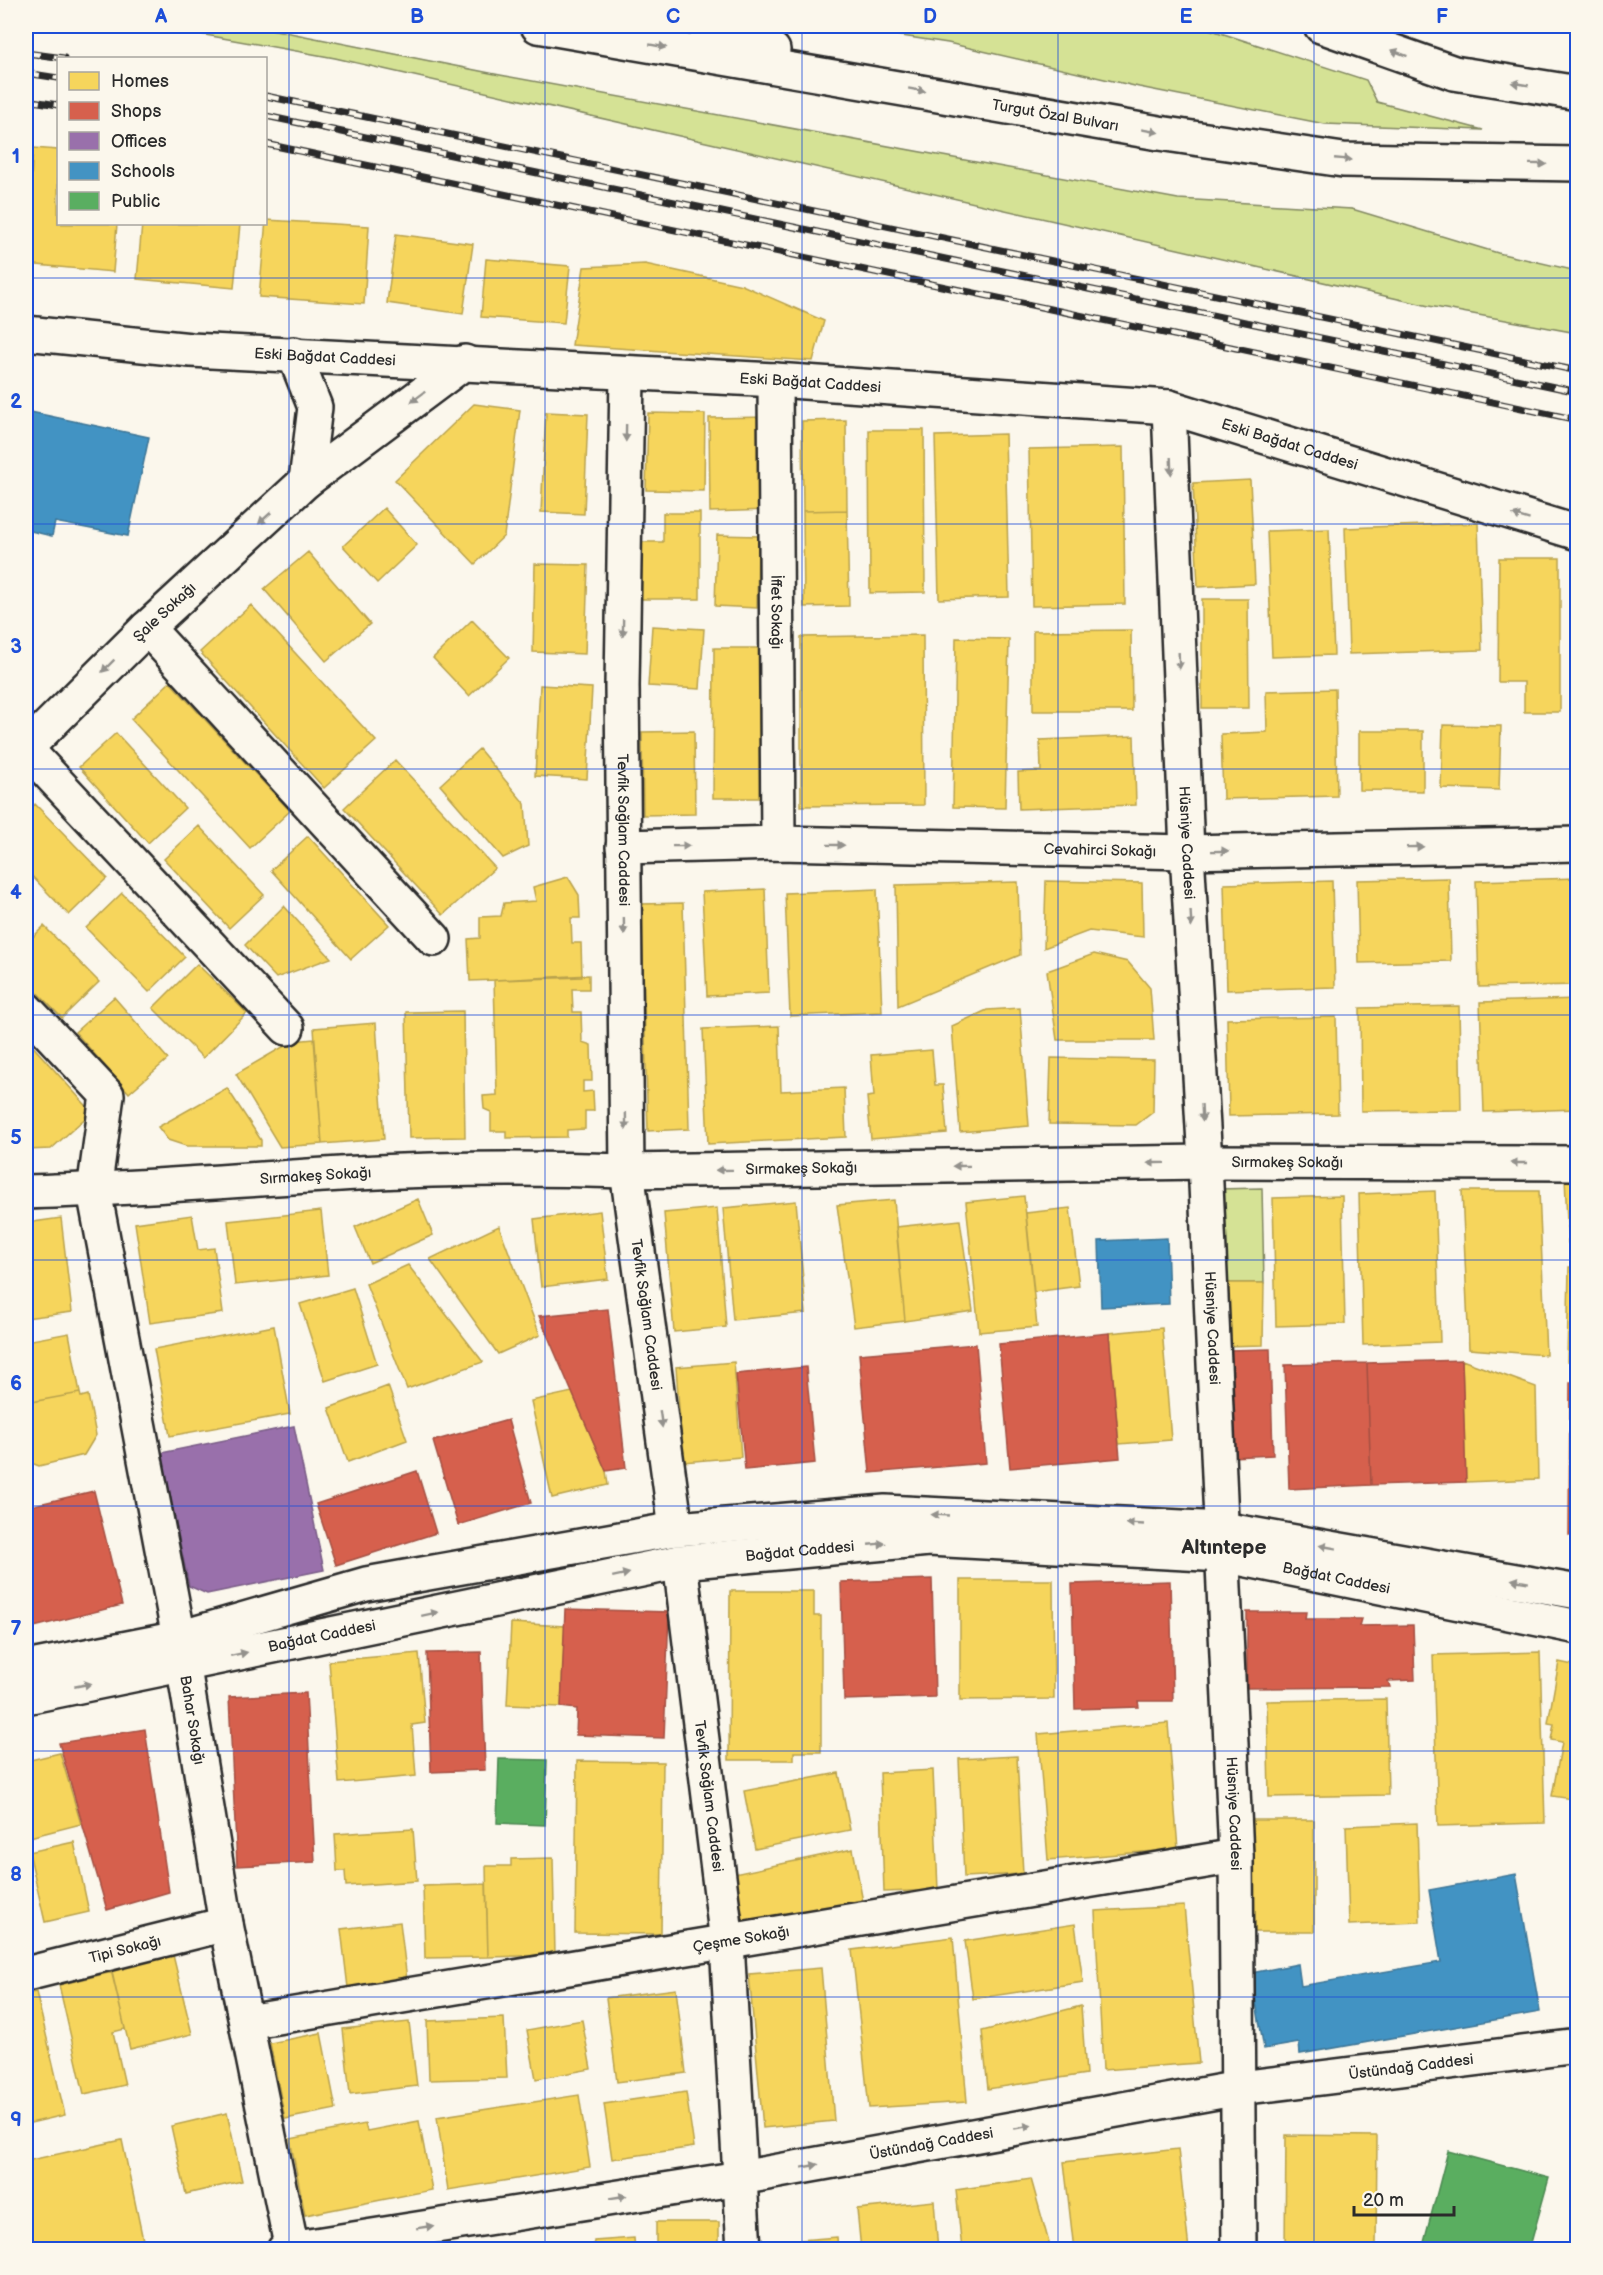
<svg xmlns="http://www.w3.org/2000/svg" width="1603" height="2275" viewBox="0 0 1603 2275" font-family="'Balsamiq Sans',sans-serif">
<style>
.green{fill:#d5e295;stroke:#808660;stroke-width:1.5}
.homes{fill:#f6d55c;stroke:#b9a24d;stroke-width:1.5}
.shops{fill:#d6604d;stroke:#a35043;stroke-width:1.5}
.offices{fill:#9970ab;stroke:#785b85;stroke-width:1.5}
.schools{fill:#4393c3;stroke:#3c7495;stroke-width:1.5}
.public{fill:#5aae61;stroke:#4c8751;stroke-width:1.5}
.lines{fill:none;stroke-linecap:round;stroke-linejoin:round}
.street-casing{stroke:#2b2b2b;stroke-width:38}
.secondary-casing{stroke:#2b2b2b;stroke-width:38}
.primary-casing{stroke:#2b2b2b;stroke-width:38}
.highway-casing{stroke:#2b2b2b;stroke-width:38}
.street{stroke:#fbf7ec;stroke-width:33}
.secondary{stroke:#fbf7ec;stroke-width:33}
.primary{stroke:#fbf7ec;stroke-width:33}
.highway{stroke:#fbf7ec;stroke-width:33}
.rail-casing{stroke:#2b2b2b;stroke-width:7}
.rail{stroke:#fbf7ec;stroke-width:4.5;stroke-dasharray:14;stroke-linecap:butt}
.oneway{fill:#93918c}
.grid{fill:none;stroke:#1d4ed8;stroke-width:1.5;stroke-opacity:0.55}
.labels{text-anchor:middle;stroke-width:6;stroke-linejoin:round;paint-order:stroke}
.street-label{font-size:15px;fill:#2b2b2b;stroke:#fbf7ec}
.district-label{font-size:21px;font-weight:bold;fill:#2b2b2b;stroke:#fbf7ec}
.neatline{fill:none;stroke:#1d4ed8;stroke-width:2}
.grid-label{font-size:20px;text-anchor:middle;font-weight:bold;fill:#1d4ed8}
</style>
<rect width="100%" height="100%" fill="#fbf7ec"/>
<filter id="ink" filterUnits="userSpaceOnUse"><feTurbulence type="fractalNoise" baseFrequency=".0167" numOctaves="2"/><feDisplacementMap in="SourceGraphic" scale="12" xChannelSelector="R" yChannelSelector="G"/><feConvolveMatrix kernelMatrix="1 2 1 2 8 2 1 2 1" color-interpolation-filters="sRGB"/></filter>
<g filter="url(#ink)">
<path class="green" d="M155,26H255L500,75L1178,199L1352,209L1498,253L1577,271V333L1429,306L335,58Z
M836,26H1199L1366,80L1377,102L1483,130L1325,124L1139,87L948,43Z
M1262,1188L1264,1283H1220L1218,1189Z"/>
<path class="homes" d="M33,148L58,150V224H117L113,272L26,264Z
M266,220L369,226L364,304L259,297Z
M142,224H240L234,288L137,279Z
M396,234L473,244L463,314L387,303Z
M486,259L570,266L564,323L481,317Z
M645,264L742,285L824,321L813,361L572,345L584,267Z
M474,404L520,410L504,536L475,564L395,480Z
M546,412L588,414L584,514L541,512Z
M648,413L705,414L704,491L646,490Z
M768,417L769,510L710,512L709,418Z
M846,420L847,510L803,511L802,421Z
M869,430H924L925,592L870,593Z
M1005,434L1009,597L939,599L935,436Z
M1123,447L1125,604L1032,606L1029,449Z
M1250,480L1255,584L1198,587L1193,483Z
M384,508L417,545L377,583L343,546Z
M847,510L849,606L804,607L803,511Z
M663,513H700V599H641V542H663Z
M1478,523L1482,650L1349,654L1345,528Z
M1329,529L1334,655L1272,657L1267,531Z
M717,535L758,536L757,608L715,606Z
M308,552L370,624L326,661L264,589Z
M1499,558H1560V712H1524V682H1498Z
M535,564L588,565L585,654L533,652Z
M1576,574H1578V668Z
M1202,599H1248L1249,708H1202Z
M251,605L376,741L324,788L200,652Z
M472,620L509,658L469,696L433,658Z
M652,626L704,629L700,689L648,686Z
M1131,630L1132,711H1033V631Z
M923,635L924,805L801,806V637Z
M956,638L1009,639L1005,808L953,807Z
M714,648H764L762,798H713Z
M170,682L290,811L250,848L131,719Z
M540,685L592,688L587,779L535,776Z
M1335,689L1337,796L1223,799L1221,734L1267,732L1266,691Z
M1443,725L1501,726L1499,790L1441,788Z
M694,731L695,814L643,815L642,732Z
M1359,731H1423V791L1359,790Z
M116,733L185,808L148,843L79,767Z
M1134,736L1136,805L1019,809L1018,772L1041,771L1040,740Z
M479,749L525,804L528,846L503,858L440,785Z
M395,760L495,868L443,915L344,808Z
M35,804L107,878L69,915L26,870V813Z
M199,826L264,895L229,928L164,859Z
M308,836L389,925L351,959L271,870Z
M568,877L579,895L580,918H571L572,943H581L582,977L470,981L468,939L480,938V917L501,916L504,903L536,901L533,887Z
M1449,878L1451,961L1359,963L1357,880Z
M1578,878V985L1479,987L1476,881Z
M1046,881L1142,883L1143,937L1089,931L1044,948Z
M1332,881L1335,987L1227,990L1224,884Z
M1018,882L1020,955L898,1006L896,885Z
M765,889L769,993L707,996L702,892Z
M877,889L882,1012L790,1016L785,893Z
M122,893L185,957L149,992L86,928Z
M26,901L34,910L26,918Z
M683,903L689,1129L648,1131L641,904Z
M284,906L331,958L276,978L245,945Z
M44,926L99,982L62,1018L26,981V944Z
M1094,954L1128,962L1150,988L1154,1040H1057L1047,971Z
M197,964L247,1013L203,1058L153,1008Z
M589,975V989H572L573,1012H581L582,1042L591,1045L592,1081H583V1092L593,1091L594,1111H585V1129L567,1130V1137L506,1138V1131H491V1112L484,1109L483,1096L497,1095L494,980Z
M114,997L168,1059L129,1093L75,1032Z
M1578,999V1109L1484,1112L1480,1002Z
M1459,1006L1461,1110L1361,1111L1360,1008Z
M1020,1008L1029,1126L960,1132L952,1026L987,1010Z
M463,1011L465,1137L409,1138L406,1012Z
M1336,1017L1338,1114L1229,1116L1227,1019Z
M376,1023L384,1139L322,1144L314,1028Z
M779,1026L781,1091L844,1088L846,1137L708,1144L703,1029Z
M314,1039L322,1144L280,1147L236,1074L293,1041Z
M29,1042L92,1112L51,1149L26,1150V1045Z
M932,1050L935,1085H943L947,1133L871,1139L867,1097L874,1096L871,1055Z
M1051,1058L1154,1060L1153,1112L1136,1125L1049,1124Z
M227,1088L261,1140V1146H186L168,1140L158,1127Z
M1565,1178L1578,1179V1243H1568Z
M1435,1191L1440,1342L1363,1345L1359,1194Z
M1462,1191H1539L1546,1355L1469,1349Z
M1024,1196L1037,1327L979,1332L966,1202Z
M1342,1196L1345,1324L1276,1326L1273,1198Z
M418,1199L433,1235L370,1263L355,1227Z
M894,1200L905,1321L854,1327L837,1205Z
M796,1201L806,1313L733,1320L723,1208Z
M717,1208L726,1327L674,1332L664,1213Z
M1070,1208L1079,1286L1034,1292L1026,1213Z
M321,1211L328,1275L235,1285L228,1221Z
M600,1211L608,1279L541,1287L534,1219Z
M192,1215L198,1250L214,1248L223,1313L150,1323L135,1223Z
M61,1218L72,1312L26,1318V1223Z
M960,1220L973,1311L905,1321L896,1227Z
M499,1226L540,1335L498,1354L430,1259Z
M408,1265L483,1362L407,1389L366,1284Z
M1569,1267H1578V1362L1567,1361Z
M1220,1283H1264L1263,1345L1223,1346Z
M353,1288L377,1364L325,1381L300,1304Z
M274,1326L290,1414L170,1436L154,1349Z
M1162,1328L1171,1440L1119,1444L1109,1333Z
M69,1333L80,1393L26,1403V1341Z
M1462,1360L1536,1387L1538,1479L1466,1482Z
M734,1362L741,1457L683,1462L676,1367Z
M388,1386L407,1440L348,1462L329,1408Z
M572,1392L606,1471L608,1485L552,1498L531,1401Z
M80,1393L81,1397L88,1395L96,1435L84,1455L39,1466L26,1461V1403Z
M960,1580H1053L1054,1699L960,1700Z
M730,1591H814V1616H821V1752H794V1760H729Z
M511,1623L565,1626L561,1707L507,1705Z
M1540,1652L1545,1823L1438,1826L1433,1655Z
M419,1653L425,1723L412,1725L416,1776L339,1783L329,1661Z
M1559,1662L1578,1666V1800L1552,1796L1562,1742L1551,1740L1554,1724L1548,1723Z
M1386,1699L1388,1795L1269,1797L1267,1701Z
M1168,1723L1178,1849L1048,1860L1038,1734Z
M60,1753L81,1824L26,1838V1761Z
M1017,1756L1023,1874L964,1877L959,1759Z
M577,1761L663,1762L661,1934L575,1933Z
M933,1770L938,1890L884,1892L880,1773Z
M839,1773L850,1830L755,1849L744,1791Z
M1250,1820H1314V1932H1250Z
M1417,1823L1420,1922L1349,1925L1346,1826Z
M413,1829L417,1881L346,1886L345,1871H337L335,1834Z
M74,1842L89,1912L45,1922L29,1852Z
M853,1849L863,1902L745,1927L734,1874Z
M553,1858L555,1955L488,1957L486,1866H511V1859Z
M486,1884L488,1957L425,1958L423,1886Z
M1184,1906L1199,2063L1103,2070L1095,1911Z
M400,1922L407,1980L348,1988L341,1929Z
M1075,1924L1083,1982L973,1999L965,1941Z
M953,1937L967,2102L869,2108L852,1950Z
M173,1955L192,2034L130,2049L111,1970Z
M821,1968L834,2121L763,2128L749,1974Z
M112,1972L125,2029L113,2032L125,2085L84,2094L59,1985Z
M676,1989L686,2073L617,2082L606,1998Z
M36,1992L65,2115L26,2124V1994Z
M1081,2006L1086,2074L988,2089L982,2031Z
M504,2018L507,2078L429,2080L427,2021Z
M582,2020L591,2069L536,2079L527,2030Z
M409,2022L417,2086L350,2094L343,2029Z
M321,2033L336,2109L285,2119L270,2043Z
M686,2092L694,2147L612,2159L604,2104Z
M579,2095L590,2167L448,2190L437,2117Z
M227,2113L242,2181L186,2194L171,2126Z
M419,2121L432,2190L305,2215L290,2139L365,2124L367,2131Z
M1286,2135L1377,2136L1376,2248H1285Z
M122,2140L143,2240L95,2250H26V2161Z
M1178,2149L1189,2250H1074L1064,2162Z
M1031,2179L1051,2250H962L956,2190Z
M934,2201L938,2250H861L857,2209Z
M656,2222H719V2250H656Z
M837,2237L838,2250H776V2242Z
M634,2238L635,2250H593L594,2241Z
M580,2246V2250H519V2247Z"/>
<path class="shops" d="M608,1309L626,1468L606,1471L539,1316Z
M1109,1333L1120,1458L1010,1468L999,1344Z
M976,1344L986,1463L870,1473L859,1354Z
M1270,1349L1273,1455L1231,1457L1228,1350Z
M1462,1360L1466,1482L1371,1485L1367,1363Z
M1367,1363L1371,1485L1289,1489L1285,1365Z
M806,1367L815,1463L745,1470L736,1374Z
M1570,1382H1578V1535H1569Z
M508,1420L531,1503L458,1525L433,1441Z
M417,1471L436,1533L336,1565L316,1504Z
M94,1491L122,1605L26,1629V1507Z
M932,1579L935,1697L844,1700L841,1582Z
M1170,1581L1173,1701H1138L1139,1707L1075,1709L1072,1584Z
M565,1609L669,1612L664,1738L576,1735L577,1709L561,1707Z
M1247,1612H1306L1305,1619H1361L1359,1626L1413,1625L1415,1680L1388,1681L1390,1687L1247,1688Z
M481,1652L485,1770L431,1772L427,1653Z
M306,1693L315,1862L237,1866L229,1697Z
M145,1729L169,1892L107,1910L59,1743Z"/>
<path class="offices" d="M294,1426L324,1570L207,1594L189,1586L161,1453Z"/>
<path class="schools" d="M26,411L149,437L128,536L55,522L52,536L26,530Z
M1167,1238L1169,1304L1101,1307L1099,1241Z
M1516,1874L1540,2012L1300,2054L1299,2043L1264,2049L1251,1973L1298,1964L1301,1986L1441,1962L1429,1890Z"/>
<path class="public" d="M499,1759L547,1760L545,1825L497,1823Z
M1448,2151L1549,2178L1529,2250H1422Z"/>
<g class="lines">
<g class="street-casing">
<g id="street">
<path d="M294,354L315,407L306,481"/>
<path id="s1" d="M627,374L622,686L627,1171L676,1529"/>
<path id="s2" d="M775,380L778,843"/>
<path id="s3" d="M1169,407L1187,852L1205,1162L1236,1856L1239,2250"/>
<path d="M147,628L434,939"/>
<path id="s4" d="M26,748L147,628L306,481L465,362"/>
<path d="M26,749L287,1028"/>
<path id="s5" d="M623,847L778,843L1187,852L1578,844"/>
<path id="s6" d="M26,1009L107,1095L94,1191L179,1638L226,1924L292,2250"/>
<path id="s7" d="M26,1192C137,1189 247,1179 358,1173C448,1168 537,1168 627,1171L1205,1162L1578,1163"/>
<path id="s8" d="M680,1562L727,1942L744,2250"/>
<path id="s9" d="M26,1974L226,1924"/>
<path id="s10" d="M247,2022L1236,1856"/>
<path id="s11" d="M284,2250L740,2178L1239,2088L1578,2046"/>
</g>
</g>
<g class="secondary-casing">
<g id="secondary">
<path id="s12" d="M26,333L191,350L775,380L1169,407L1578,533"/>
</g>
</g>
<g class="primary-casing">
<g id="primary">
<path d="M26,1668L179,1638L366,1584L676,1529L885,1512L1222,1529L1578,1592"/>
<path id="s13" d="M26,1697L680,1562L929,1539L1223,1555L1578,1627"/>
</g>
</g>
<g class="highway-casing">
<g id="highway">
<path id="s14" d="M538,26L1159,133L1343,160L1578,164"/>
<path d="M704,26L773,50"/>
<path d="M1321,26L1454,73L1578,93"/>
</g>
</g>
<use href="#street" class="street"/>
<use href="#secondary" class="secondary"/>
<use href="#primary" class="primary"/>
<use href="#highway" class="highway"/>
<g class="rail-casing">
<path id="rail" d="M26,53L64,58
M26,73L58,78
M266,96L1578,371
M26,100L58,105
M266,116L1578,392
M266,144L1578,420"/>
</g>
<use href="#rail" class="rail"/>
</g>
<defs><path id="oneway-solid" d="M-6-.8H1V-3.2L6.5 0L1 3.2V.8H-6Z" transform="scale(1.5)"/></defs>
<g class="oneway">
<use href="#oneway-solid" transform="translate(658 46) rotate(10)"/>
<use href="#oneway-solid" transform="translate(1399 53) rotate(-160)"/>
<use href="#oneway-solid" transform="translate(1520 84) rotate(-171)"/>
<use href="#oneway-solid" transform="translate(917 90) rotate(10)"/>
<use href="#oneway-solid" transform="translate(1150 131) rotate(10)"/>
<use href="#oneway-solid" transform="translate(1343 159) rotate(5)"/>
<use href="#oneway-solid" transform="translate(1538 164) rotate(1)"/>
<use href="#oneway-solid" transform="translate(418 397) rotate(143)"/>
<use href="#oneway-solid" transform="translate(626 433) rotate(91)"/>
<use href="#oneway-solid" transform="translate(1171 466) rotate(88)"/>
<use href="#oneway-solid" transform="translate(1521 517) rotate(-163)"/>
<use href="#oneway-solid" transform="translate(265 518) rotate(138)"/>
<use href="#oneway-solid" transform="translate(623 628) rotate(91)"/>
<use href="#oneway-solid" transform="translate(1179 661) rotate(88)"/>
<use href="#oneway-solid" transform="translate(108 666) rotate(135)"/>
<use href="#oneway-solid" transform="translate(836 845) rotate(1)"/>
<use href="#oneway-solid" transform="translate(681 846) rotate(-1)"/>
<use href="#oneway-solid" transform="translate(1415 847) rotate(-1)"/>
<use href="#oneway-solid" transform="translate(1220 851) rotate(-1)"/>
<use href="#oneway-solid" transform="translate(1191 919) rotate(87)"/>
<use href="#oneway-solid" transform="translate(624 926) rotate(89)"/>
<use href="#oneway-solid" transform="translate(1202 1113) rotate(87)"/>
<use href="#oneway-solid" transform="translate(626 1121) rotate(89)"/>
<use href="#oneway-solid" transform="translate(1156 1163) rotate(179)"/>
<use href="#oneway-solid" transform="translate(1519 1163) rotate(-180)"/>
<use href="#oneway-solid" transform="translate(961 1166) rotate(179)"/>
<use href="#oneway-solid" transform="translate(724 1170) rotate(179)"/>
<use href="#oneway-solid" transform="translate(661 1419) rotate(82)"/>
<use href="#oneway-solid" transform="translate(940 1515) rotate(-177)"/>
<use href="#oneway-solid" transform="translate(1135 1524) rotate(-177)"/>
<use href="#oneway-solid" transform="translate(877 1544) rotate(-5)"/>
<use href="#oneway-solid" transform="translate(1328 1547) rotate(-170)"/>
<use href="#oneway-solid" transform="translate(621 1575) rotate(-12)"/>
<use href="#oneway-solid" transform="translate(1520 1581) rotate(-170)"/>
<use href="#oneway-solid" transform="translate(430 1614) rotate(-12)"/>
<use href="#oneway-solid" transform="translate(239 1654) rotate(-12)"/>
<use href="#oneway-solid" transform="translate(83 1685) rotate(-11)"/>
<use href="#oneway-solid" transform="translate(1023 2127) rotate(-10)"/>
<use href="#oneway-solid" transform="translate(810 2166) rotate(-10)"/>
<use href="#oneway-solid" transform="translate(618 2197) rotate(-9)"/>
<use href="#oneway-solid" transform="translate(425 2227) rotate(-9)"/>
</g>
</g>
<path class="grid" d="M289,26V2250M545,26V2250M802,26V2250M1058,26V2250M1314,26V2250M26,278H1578M26,524H1578M26,769H1578M26,1015H1578M26,1260H1578M26,1506H1578M26,1751H1578M26,1997H1578"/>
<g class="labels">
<g class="street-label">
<text dy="5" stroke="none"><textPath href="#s14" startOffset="525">Turgut Özal Bulvarı</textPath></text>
<text dy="5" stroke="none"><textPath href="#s12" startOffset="300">Eski Bağdat Caddesi</textPath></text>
<text dy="5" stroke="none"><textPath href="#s12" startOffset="786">Eski Bağdat Caddesi</textPath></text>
<text dy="5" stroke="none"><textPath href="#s12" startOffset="1272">Eski Bağdat Caddesi</textPath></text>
<text dy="5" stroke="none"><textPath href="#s4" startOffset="194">Şale Sokağı</textPath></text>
<text dy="5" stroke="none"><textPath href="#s2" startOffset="232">İffet Sokağı</textPath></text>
<text dy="5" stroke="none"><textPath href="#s1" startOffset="456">Tevfik Sağlam Caddesi</textPath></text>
<text dy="5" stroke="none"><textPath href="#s3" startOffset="436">Hüsniye Caddesi</textPath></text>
<text dy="5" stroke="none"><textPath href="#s5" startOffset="477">Cevahirci Sokağı</textPath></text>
<text dy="5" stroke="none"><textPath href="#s7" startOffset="1262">Sırmakeş Sokağı</textPath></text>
<text dy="5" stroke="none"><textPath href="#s7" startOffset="776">Sırmakeş Sokağı</textPath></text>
<text dy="5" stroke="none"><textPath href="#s7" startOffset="290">Sırmakeş Sokağı</textPath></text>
<text dy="5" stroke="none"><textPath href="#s1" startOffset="942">Tevfik Sağlam Caddesi</textPath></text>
<text dy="5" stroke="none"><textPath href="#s3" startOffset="922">Hüsniye Caddesi</textPath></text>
<text dy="5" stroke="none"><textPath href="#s13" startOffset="788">Bağdat Caddesi</textPath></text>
<text dy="5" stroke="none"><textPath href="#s13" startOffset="1328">Bağdat Caddesi</textPath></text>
<text dy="5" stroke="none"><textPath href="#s13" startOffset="302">Bağdat Caddesi</textPath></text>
<text dy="5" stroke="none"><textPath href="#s6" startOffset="753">Bahar Sokağı</textPath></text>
<text dy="5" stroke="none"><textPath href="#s8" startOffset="236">Tevfik Sağlam Caddesi</textPath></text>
<text dy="5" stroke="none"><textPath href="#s3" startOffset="1408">Hüsniye Caddesi</textPath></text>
<text dy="5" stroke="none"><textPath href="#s10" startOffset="501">Çeşme Sokağı</textPath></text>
<text dy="5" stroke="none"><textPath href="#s9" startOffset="102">Tipi Sokağı</textPath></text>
<text dy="5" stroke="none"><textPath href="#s11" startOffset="1142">Üstündağ Caddesi</textPath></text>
<text dy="5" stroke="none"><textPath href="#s11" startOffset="656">Üstündağ Caddesi</textPath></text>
</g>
<g class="district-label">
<text x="1224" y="1554">Altıntepe</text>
</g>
</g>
<rect width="1603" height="2275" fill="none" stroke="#fbf7ec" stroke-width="66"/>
<rect x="57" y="57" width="210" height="168" fill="#fbf7ec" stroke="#a8a59f" stroke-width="1.5"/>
<rect x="69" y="72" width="30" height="18" fill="#f6d55c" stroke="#a8a59f" stroke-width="1.5"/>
<text x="111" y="87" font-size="18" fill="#2b2b2b">Homes</text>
<rect x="69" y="102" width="30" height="18" fill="#d6604d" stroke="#a8a59f" stroke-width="1.5"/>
<text x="111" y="117" font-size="18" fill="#2b2b2b">Shops</text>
<rect x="69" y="132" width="30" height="18" fill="#9970ab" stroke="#a8a59f" stroke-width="1.5"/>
<text x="111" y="147" font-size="18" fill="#2b2b2b">Offices</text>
<rect x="69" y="162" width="30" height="18" fill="#4393c3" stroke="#a8a59f" stroke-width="1.5"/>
<text x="111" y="177" font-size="18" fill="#2b2b2b">Schools</text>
<rect x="69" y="192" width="30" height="18" fill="#5aae61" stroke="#a8a59f" stroke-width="1.5"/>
<text x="111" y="207" font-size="18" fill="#2b2b2b">Public</text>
<path d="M1354 2206v9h100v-9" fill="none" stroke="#2b2b2b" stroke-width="3"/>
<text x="1363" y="2206" font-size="18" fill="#2b2b2b" stroke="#fbf7ec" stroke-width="4.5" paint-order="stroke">20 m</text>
<rect x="33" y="33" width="1537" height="2209" class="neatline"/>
<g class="grid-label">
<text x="161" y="23">A</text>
<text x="417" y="23">B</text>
<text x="673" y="23">C</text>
<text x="930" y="23">D</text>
<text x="1186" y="23">E</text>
<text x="1442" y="23">F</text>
<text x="16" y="163">1</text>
<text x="16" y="408">2</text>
<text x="16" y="653">3</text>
<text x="16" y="899">4</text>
<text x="16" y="1144">5</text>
<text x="16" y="1390">6</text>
<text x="16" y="1635">7</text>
<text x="16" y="1881">8</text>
<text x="16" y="2126">9</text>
</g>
</svg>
